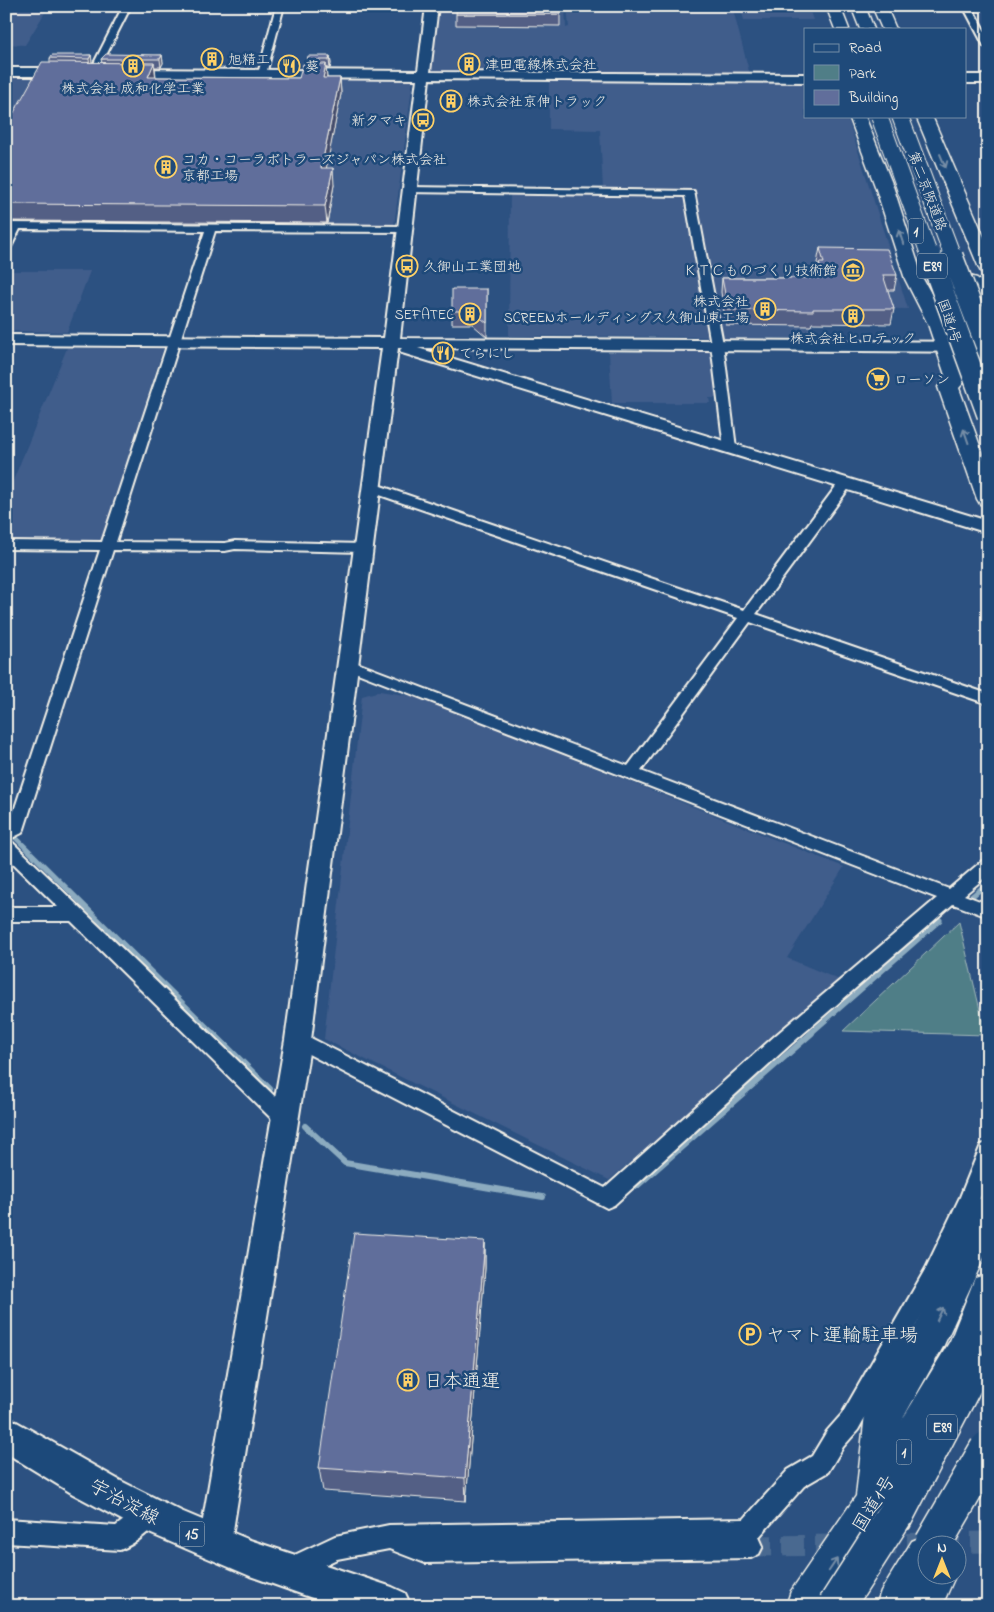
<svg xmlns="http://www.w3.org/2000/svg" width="994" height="1612" viewBox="0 0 994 1612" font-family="'Indie Flower','Klee One',sans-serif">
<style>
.built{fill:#405d8b}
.green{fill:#507e87;stroke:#a2b8b8}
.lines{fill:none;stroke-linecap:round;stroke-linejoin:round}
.stream-far1{stroke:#8cabbf;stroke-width:5}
.stream{stroke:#8cabbf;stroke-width:6}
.street-tunnel{stroke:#4a6990;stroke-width:21;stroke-dasharray:21 11;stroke-linecap:butt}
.street-casing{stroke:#f4f1e8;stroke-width:4}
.secondary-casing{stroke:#f4f1e8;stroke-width:4}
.primary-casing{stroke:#f4f1e8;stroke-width:4}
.highway-casing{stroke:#f4f1e8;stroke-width:3}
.street{fill:#1f4a7a;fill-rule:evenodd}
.secondary{fill:#1f4a7a;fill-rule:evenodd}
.primary{fill:#1f4a7a;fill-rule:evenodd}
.highway{fill:#1f4a7a;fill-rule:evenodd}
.highway-bridge-far2-casing{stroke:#f4f1e8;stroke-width:18;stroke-linecap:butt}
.highway-bridge-far1-casing{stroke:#f4f1e8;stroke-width:24;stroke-linecap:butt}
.highway-bridge-casing{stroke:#f4f1e8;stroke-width:39;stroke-linecap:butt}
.highway-bridge-far2{stroke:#1f4a7a;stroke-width:16}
.highway-bridge-far1{stroke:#1f4a7a;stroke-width:21}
.highway-bridge{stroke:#1f4a7a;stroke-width:36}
.wall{fill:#535f85;stroke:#f4f1e8}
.shaded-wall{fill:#444d6c;stroke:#f4f1e8}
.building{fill:#616e9b;stroke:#f4f1e8}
.oneway{stroke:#748da6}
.labels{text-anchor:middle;stroke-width:5;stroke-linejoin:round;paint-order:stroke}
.far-poi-label{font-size:14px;fill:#f4f1e8;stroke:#1f4a7a;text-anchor:start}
.far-street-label{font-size:14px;fill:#f4f1e8;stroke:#1f4a7a}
.shield{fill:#1f4a7a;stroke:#b4bfc7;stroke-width:1}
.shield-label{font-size:15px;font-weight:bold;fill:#f4f1e8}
.near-poi-label{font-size:19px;fill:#f4f1e8;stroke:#1f4a7a;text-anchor:start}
.near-street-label{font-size:19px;fill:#f4f1e8;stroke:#1f4a7a}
</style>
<rect width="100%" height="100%" fill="#2c5181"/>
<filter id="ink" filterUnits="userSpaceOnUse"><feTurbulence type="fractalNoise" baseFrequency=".02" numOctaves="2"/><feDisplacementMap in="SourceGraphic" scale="10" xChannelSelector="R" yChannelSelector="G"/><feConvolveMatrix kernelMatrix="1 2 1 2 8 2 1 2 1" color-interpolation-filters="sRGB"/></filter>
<g filter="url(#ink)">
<path class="built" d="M6,6H49L25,45L6,44Z
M439,6H565L566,28L569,27L567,6H732L750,75L434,72L432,70Z
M740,6H808L813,20H744Z
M6,77L413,79L394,226L6,224Z
M549,79L805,81V116H847L908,309L809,308L804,292L816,338H719L696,191L603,190L600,130L549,129Z
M510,193H687L711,337L509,336Z
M6,271H90L67,332L6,331Z
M67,348L163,349L101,541L6,540V498Z
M609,352H710L718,398H709L710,403H612Z
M380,691L417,697L844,867L787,958L842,981L609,1180L324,1039L362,696Z"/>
<path class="green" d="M959,922L986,1035L843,1031Z"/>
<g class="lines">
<path class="stream-far1" d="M11,833L214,1034
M971,897L988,883
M810,1034L940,920"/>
<path class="stream" d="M213,1033L270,1089
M305,1126L345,1163L543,1197
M637,1186L812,1033"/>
<path class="street-tunnel" d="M875,1544L988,1542
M751,1546L843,1545"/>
<g class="street-casing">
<path id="street" d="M123,6H131L97,73L90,75L89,73Z
M276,6H284L266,74L262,77L258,74Z
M963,6H971L988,37V49L984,46Z
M409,187L694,191L723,344L736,448L734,451H726L724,448L711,344L685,196L405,192L404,190Z
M6,223L403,226L408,229L403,232L215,231L116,542L225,543L235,541L362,544L369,548L362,552L235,549L225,551L113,550L24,829L22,833L8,840L12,842L292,1113L295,1119L292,1125L285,1127L278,1125L71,921H6V907H58L6,856V827L9,826L100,550L6,549V541L102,542L205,231L20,229L11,247L6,250V235L9,229H6Z
M845,480L852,484L756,614L988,694V704L750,622L641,771L949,889L982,861L988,859V875L964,895L988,904V917L953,904L791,1044L614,1205L607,1208L291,1045L289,1040L291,1035L298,1032L305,1035L605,1188L777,1034L937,898L342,667L340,664L347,659L352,661L628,766L738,618L365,490L363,487L365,484H375L744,610L840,481Z
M988,1143V1178L980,1198L940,1282L858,1430L843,1447L828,1472L804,1486L759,1537L763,1546L759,1554L751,1558L425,1563L389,1549L337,1559L290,1581L282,1577L278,1569L282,1561L335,1536L389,1525L744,1519L788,1470L812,1456L827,1431L842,1414L926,1268L960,1197L981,1145Z
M150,1502L158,1506L162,1514C155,1529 135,1544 120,1550L6,1543V1519L116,1526L142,1506Z"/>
</g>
<g class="secondary-casing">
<path id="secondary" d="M426,6H438L430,72L805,74V82L429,79L400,338L988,342V352L418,348L988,521V533L402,353L400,350L402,348H398L311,1040L231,1543L227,1555L215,1559L203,1555L199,1543L285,1040L382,348L6,345V335L384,338L417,79L125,77L119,73L125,69L418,71Z
M6,68H68L74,72L68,76H6Z
M965,75H988V83H965Z"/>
</g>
<g class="primary-casing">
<path id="primary" d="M6,1416L119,1480L181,1511L250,1540L392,1587L405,1593L411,1606H335L250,1576L135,1527L73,1494L6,1453Z"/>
</g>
<g class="highway-casing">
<path id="highway" d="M826,6H840L849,29H835Z
M851,6H865L874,29H860Z
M872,6H886L896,29H882Z
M849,116H865L893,186L923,279L948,324L967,379L959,388L988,468V506L980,504L977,499L938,387L946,378L928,324L905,279L875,186Z
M916,116H932L988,246V273L981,272L979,268Z
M970,276L977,278L988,288V305L981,303L961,282L963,278Z
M988,1196V1249L943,1347L902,1420L950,1341L975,1278L988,1274V1337L981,1354L986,1356V1380L909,1528L895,1534L881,1528L830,1606H786L791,1591L856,1496L865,1414L871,1401L917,1323L976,1200Z
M926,1535L940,1541L942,1544H926V1574H956L942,1606H876L881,1591L912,1541Z"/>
</g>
<use href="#street" class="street"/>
<use href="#secondary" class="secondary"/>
<use href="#primary" class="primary"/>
<use href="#highway" class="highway"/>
<g class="highway-bridge-far2-casing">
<path id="highway-bridge-far2" d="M879,116L930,257
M900,116L953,257"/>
</g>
<g class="highway-bridge-far1-casing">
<path id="highway-bridge-far1" d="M930,256L988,415
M952,256L988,350"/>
</g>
<g class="highway-bridge-casing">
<path id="highway-bridge" d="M933,1544L988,1449
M836,1606L895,1514"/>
</g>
<use href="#highway-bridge-far2" class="highway-bridge-far2"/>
<use href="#highway-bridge-far1" class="highway-bridge-far1"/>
<use href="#highway-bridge" class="highway-bridge"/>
</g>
<path class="wall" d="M456,14H560V26L456,25Z
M91,55L92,63H102L101,59L162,55L163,63L161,67H155L156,77L299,78L307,64V60L330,56L331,64L330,68H326L327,78H340L341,94L326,168L334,185L327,223L6,221V127L50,63V58Z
M820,248L897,275L894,290H887L894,309L891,324L812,323L811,326L726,325L721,292L722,278H818L817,277L819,267L817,263Z
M487,289V337L472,324H452V311Z
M485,1241V1268L466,1501L323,1491L319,1468Z"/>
<path class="shaded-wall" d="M91,55L92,63L90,67L89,59Z
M162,55L163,63L161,67L160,59Z
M330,56L331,64L330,68L329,60Z
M154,63L156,79L148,77Z
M326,64L327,80L323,78Z
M340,78L341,94L323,185L321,168Z
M333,168L334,185L327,223L325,206Z
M485,1241V1268L466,1501L465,1478Z"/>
<path class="building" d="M457,6H560V14H456Z
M106,54L162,55L160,59H101Z
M52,55H91L89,59L50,58Z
M308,56H330L329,60H307Z
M42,62L154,63L148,77L299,78L303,64H326L323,78H340L321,168H333L325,206L6,204V127Z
M820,248L887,249L897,275H883L894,309H813V311L728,310L722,278H824L819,263H824Z
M452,289H487V323L472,311H452Z
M354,1233L485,1241L465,1478L319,1468Z"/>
<defs><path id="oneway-shaft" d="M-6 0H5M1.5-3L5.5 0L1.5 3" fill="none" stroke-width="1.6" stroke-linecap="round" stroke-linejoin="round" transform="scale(1.25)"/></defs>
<g class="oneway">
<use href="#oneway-shaft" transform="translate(943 161) rotate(67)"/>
<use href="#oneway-shaft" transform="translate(901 237) rotate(-108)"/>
<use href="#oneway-shaft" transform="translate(966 436) rotate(-109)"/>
<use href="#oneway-shaft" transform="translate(940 1314) rotate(-65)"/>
<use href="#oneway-shaft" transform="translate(833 1565) rotate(-56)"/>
</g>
</g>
<defs>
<g id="building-ring" transform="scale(1.125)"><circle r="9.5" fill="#1f4a7a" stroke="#ffd166" stroke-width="1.5"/><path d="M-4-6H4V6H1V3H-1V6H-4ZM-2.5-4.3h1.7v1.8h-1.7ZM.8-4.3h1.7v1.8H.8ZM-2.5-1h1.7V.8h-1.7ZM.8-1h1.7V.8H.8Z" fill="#ffd166"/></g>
<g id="restaurant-ring" transform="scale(1.125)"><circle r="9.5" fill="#1f4a7a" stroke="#ffd166" stroke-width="1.5"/><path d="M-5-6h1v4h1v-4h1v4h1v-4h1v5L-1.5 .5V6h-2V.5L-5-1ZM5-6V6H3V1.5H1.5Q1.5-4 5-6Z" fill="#ffd166"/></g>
<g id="bus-ring" transform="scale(1.125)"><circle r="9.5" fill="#1f4a7a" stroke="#ffd166" stroke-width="1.5"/><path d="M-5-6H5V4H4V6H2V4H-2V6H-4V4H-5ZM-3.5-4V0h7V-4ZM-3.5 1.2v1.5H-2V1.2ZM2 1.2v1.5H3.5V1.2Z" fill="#ffd166"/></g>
<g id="museum-ring" transform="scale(1.125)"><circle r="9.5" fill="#1f4a7a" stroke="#ffd166" stroke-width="1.5"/><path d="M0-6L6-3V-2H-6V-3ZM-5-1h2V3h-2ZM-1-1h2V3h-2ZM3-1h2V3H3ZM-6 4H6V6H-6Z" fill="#ffd166"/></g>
<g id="supermarket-ring" transform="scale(1.125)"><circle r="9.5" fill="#1f4a7a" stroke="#ffd166" stroke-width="1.5"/><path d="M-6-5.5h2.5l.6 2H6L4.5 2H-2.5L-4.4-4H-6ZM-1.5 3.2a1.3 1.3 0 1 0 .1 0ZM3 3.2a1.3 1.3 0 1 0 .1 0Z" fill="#ffd166"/></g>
<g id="parking-ring" transform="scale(1.125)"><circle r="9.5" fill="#1f4a7a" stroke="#ffd166" stroke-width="1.5"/><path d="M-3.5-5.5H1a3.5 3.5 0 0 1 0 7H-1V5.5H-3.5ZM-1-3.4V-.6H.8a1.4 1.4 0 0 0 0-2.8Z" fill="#ffd166"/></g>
</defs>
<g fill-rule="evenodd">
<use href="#building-ring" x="212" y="59"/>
<use href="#building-ring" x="469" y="64"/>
<use href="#building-ring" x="133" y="66"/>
<use href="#restaurant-ring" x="289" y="66"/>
<use href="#building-ring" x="451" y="101"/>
<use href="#bus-ring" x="423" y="120"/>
<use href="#building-ring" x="166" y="167"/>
<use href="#bus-ring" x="407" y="266"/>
<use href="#museum-ring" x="853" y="270"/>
<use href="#building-ring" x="765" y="309"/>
<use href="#building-ring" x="470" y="314"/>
<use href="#building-ring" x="853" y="316"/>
<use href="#restaurant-ring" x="443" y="353"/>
<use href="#supermarket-ring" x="878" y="379"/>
<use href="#parking-ring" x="750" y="1334"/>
<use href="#building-ring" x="408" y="1380"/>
</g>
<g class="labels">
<g class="far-poi-label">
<text x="228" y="64">旭精工</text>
<text x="485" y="69">津田電線株式会社</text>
<text x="305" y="71">葵</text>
<text x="133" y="93" text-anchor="middle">株式会社 成和化学工業</text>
<text x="467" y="106">株式会社京伸トラック</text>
<text x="407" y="125" text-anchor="end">新タマキ</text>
<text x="182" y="164">コカ・コーラボトラーズジャパン株式会社<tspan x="182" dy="16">京都工場</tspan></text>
<text x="423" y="271">久御山工業団地</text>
<text x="837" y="275" text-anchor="end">ＫＴＣものづくり技術館</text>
<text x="749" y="306" text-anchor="end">株式会社<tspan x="749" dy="16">SCREENホールディングス久御山東工場</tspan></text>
<text x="454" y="319" text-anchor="end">SEFATEC</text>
<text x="853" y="343" text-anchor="middle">株式会社ヒロテック</text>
<text x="459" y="358">てらにし</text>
<text x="894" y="384">ローソン</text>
</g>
<g class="far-street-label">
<text transform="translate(928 191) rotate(69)" y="5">第二京阪道路</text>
<text transform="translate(950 321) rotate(71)" y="5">国道1号</text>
</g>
<g class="shield">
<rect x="908.5" y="218.5" width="15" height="25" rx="4"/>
<rect x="917" y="253.5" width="30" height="25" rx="4"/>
<rect x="927" y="1414.5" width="30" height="25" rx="4"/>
<rect x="896.5" y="1439.5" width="15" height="25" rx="4"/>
<rect x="179.5" y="1521.5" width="25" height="25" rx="4"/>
</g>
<g class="shield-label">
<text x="916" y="236">1</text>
<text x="932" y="271">E89</text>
<text x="942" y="1432">E89</text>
<text x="904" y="1457">1</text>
<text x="192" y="1539">15</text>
</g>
<g class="near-poi-label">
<text x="766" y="1341">ヤマト運輸駐車場</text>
<text x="424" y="1387">日本通運</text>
</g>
<g class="near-street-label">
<text transform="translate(125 1501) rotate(28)" y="7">宇治淀線</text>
<text transform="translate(873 1503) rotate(-58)" y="7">国道1号</text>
</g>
</g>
<rect width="994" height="1612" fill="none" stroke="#1f4a7a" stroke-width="25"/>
<rect x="12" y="12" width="969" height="1587" fill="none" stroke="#f4f1e8" stroke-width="2" filter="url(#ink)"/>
<rect x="804" y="28" width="162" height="90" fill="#1f4a7a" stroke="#748da6"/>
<rect x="814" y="44" width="25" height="8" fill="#1f4a7a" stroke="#748da6"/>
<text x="849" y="52" font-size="15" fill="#f4f1e8">Road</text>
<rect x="814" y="65" width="25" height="15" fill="#507e87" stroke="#748da6"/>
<text x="849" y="78" font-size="15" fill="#f4f1e8">Park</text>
<rect x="814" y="90" width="25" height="15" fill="#616e9b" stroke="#748da6"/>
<text x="849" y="102" font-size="15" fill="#f4f1e8">Building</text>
<g transform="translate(942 1560)"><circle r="24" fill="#1f4a7a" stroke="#748da6"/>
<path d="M0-4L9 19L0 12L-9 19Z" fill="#ffd166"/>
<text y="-8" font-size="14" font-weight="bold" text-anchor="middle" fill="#f4f1e8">N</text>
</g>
</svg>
